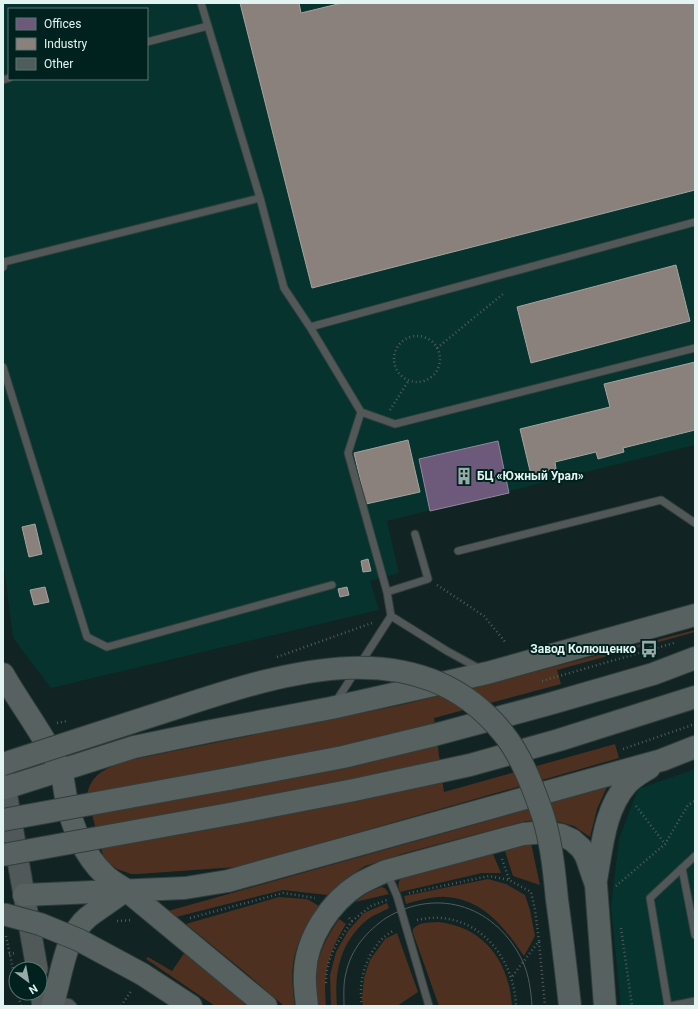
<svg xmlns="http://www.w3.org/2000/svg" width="698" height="1009" viewBox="0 0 698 1009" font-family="Roboto,sans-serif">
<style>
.built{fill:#07332f;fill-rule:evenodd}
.green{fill:#4e3021}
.offices{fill:#6d597a;stroke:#90889e}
.industry{fill:#8a817c;stroke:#a4a49f}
.building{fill:#4e5d5c}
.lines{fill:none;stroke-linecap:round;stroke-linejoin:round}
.lane-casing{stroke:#303f3d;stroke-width:9}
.secondary-casing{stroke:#303f3d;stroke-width:23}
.primary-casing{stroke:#303f3d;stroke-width:24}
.path{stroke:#525b59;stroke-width:2.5;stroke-dasharray:1 3;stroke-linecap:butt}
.lane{stroke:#515857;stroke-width:7}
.secondary{stroke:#505958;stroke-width:21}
.primary{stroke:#576160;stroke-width:22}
.tram{stroke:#525c5b;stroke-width:1}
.primary-bridge-casing{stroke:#303f3d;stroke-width:24;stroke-linecap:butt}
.primary-bridge{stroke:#576160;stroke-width:22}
.labels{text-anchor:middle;stroke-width:4;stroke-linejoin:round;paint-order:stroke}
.poi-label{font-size:12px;font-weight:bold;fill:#e2f4f1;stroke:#00221e;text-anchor:start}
</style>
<rect width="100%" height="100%" fill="#112322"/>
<path class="built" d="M3,3H695V445L387,521L399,573L370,581L379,610L51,688L13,638L3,559ZM9,9H147V79H9Z
M695,769V1006H621L611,907L619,839L638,789Z"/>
<path class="green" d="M695,630V632L557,670L561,684L434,718L444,792L615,744L619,758L237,867L138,874H131L117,869L104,859L87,796C90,774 107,768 125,761L401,705L495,682Z
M607,787L597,809L590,837L574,826L552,820L526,821L405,853L365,866L350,876L327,895L283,890L176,917L168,911Z
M531,843L540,885L513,876L505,851Z
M493,854L501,873H482L400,892C398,886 397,882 402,878Z
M488,879L506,884L525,895L530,910L535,936L524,956C505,928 483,899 446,897C434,896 417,901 406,904L404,896Z
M381,887L385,888L389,894L355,902L367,893Z
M279,897L307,899L319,906C295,943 288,961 295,1006H284L246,973L186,924Z
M387,903L389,908C382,912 373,915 367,920C340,942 334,973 337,1006H331L330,975L336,952L348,931L364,913Z
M339,919L346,924C328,954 323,971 326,1006H319C317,999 317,991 316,984C316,957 324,941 339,919Z
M438,922C484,927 509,961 512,1006H439L413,933V929C420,921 429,923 438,922Z
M397,933L418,992L397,1006H363L362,998L364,978L370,960L385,939Z
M185,952L250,1006H215L146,959L148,957L172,971Z"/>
<path class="offices" d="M498,441L509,493L430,511L419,459Z"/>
<path class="industry" d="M240,3H299L301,13L342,3H695V190L312,288Z
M676,265L690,321L531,363L517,307Z
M695,362V430L623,448L624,452L598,459L596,452L555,462L556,469L531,475L520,429L610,407L604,384Z
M408,440L420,492L366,504L354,453Z
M35,524L42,554L29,557L22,527Z
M368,559L371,571L363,572L361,561Z
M45,587L49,602L34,605L30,590Z
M347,587L349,595L340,597L338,589Z"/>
<path class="building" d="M655,645L656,650L642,654L641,649Z"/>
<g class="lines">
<g class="lane-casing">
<path id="lane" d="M201,3L260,198L284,288L310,327L361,412L395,424L695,348
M147,42L208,26
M3,80L9,78
M3,267L4,262L260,198
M310,327L695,222
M3,367L87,637L107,647L332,585
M361,412L348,453L387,592
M458,551L661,500L695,523
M391,616L387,592L428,579L415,534
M335,703L391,616L447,651L480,669
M682,868L695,935
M387,873L397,896L429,1006
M57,1000L70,1003L73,1006
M668,1006L650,898L695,856
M670,1006L695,1001"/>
</g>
<g class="secondary-casing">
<path id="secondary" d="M3,775L37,969
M40,988L43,1006"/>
</g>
<g class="primary-casing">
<path id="primary" d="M3,674C21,706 45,736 60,769C64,778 64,791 67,802C72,827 85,856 104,874C110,881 119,885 126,890L266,1006
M228,779L343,757L434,735L549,704L653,674L695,658
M5,788L134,747L211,731L331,708L487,673L695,615
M235,813L354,790L470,765L559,740L695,697
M596,880C602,848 604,810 627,784C633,777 641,773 649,768
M24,895L185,888L228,881L662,760L695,747
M142,974L191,1006
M52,1006C62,977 63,938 88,917C100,908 114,899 126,890
M307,1006C306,995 304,984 305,973C306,939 330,902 359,884C368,879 377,875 386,871L523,834L545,832L561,835L572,840L581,848L586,856L596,885L605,1006"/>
</g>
<path class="path" d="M394 359a23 23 0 1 1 46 0a23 23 0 1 1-46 0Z
M437,348L503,294
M390,410L409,380
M437,585L484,616L506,643
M277,657L372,623
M542,681L674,643
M57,723L68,721
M623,749L695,724
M636,806L665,844
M502,859L509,879
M616,886L665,844L688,805L695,801
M409,893L489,876L509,880L531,892L535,910L539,941L511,978
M190,918L283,893L315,898
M349,918L352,921L371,906L387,900
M417,920C472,907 514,953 516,1006
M117,921L132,920
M621,928L632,1006
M6,936L16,983
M539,942L545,1006
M9,954L16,953
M326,983C326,956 338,942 352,921
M18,993L21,1006
M121,1006L131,991
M362,1006C358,982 365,957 382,939C385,936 390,933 394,930"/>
<use href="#lane" class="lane"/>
<use href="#secondary" class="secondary"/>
<use href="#primary" class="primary"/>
<path class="tram" d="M344,1006C344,995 343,984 346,973C351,949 367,931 386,918C439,886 497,907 523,962C529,976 531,991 532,1006"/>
<g class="primary-bridge-casing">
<path id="primary-bridge" d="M3,764C62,745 120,726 179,707C285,672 420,629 503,733C520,754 531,782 540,807C551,837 554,869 557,900C562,935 566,971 570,1006
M3,820L228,779
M3,855L235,813
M3,914L40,924L79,940L142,974"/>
</g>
<use href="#primary-bridge" class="primary-bridge"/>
</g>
<defs>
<g id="building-bare" transform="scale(1.38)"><path d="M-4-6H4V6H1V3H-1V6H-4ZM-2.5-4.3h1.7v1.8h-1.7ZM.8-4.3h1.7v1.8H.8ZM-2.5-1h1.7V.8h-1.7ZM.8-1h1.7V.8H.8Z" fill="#99aba9" stroke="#00221e" stroke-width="2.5" paint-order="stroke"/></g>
<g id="bus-bare" transform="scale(1.38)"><path d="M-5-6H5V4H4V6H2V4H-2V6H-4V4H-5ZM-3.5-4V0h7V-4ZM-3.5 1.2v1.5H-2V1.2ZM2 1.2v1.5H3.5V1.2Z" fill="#99aba9" stroke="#00221e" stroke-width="2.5" paint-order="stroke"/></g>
</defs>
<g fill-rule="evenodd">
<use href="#building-bare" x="464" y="476"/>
<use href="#bus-bare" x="649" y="649"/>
</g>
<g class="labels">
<g class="poi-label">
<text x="477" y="480">БЦ «Южный Урал»</text>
<text x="636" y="653" text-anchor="end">Завод Колющенко</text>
</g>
</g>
<rect width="698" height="1009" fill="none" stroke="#e2f4f1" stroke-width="8"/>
<rect x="8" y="8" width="140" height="72" fill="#00221e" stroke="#5a7672"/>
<rect x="16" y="18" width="20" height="12" fill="#6d597a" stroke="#5a7672"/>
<text x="44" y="28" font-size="12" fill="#e2f4f1">Offices</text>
<rect x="16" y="38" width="20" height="12" fill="#8a817c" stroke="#5a7672"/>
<text x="44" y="48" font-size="12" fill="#e2f4f1">Industry</text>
<rect x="16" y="58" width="20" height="12" fill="#4e5d5c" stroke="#5a7672"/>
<text x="44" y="68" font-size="12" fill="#e2f4f1">Other</text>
<g transform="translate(28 981) rotate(148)"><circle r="19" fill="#00221e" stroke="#5a7672"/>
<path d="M0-3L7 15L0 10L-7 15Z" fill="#99aba9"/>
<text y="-6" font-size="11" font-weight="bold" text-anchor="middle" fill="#e2f4f1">N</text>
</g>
</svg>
